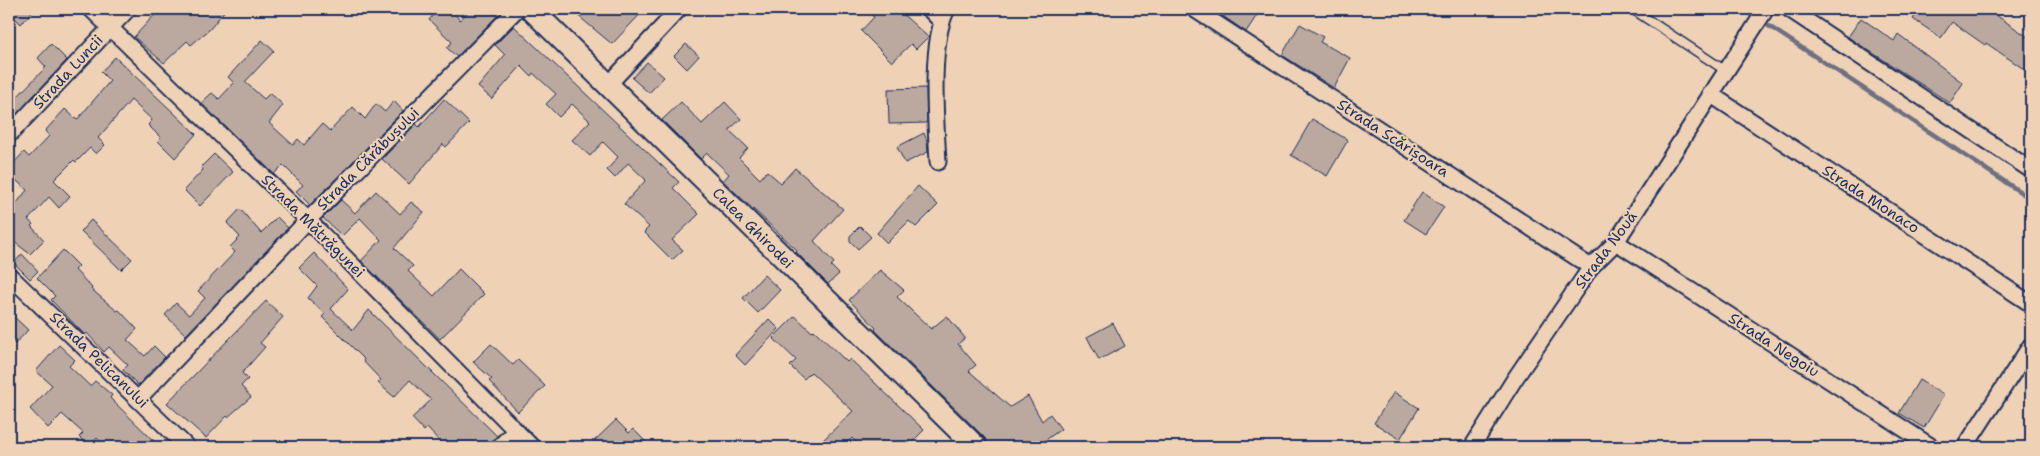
<svg xmlns="http://www.w3.org/2000/svg" width="2040" height="456" viewBox="0 0 2040 456" font-family="'Shantell Sans',sans-serif">
<style>
.lines{fill:none;stroke-linecap:round;stroke-linejoin:round}
.stream{stroke:#6e6f81;stroke-width:4.5}
.building{fill:#bba9a0;stroke:#1b2f5e}
.lane-casing{stroke:#1b2f5e;stroke-width:11}
.street-casing{stroke:#1b2f5e;stroke-width:19}
.secondary-casing{stroke:#1b2f5e;stroke-width:25}
.lane{stroke:#efd2b6;stroke-width:8}
.street{stroke:#efd2b6;stroke-width:15}
.secondary{stroke:#efd2b6;stroke-width:21}
.labels{text-anchor:middle;stroke-width:4;stroke-linejoin:round;paint-order:stroke}
.street-label{font-size:15px;fill:#1b2f5e;stroke:#efd2b6}
</style>
<rect width="100%" height="100%" fill="#efd2b6"/>
<filter id="ink" filterUnits="userSpaceOnUse"><feTurbulence type="fractalNoise" baseFrequency=".02" numOctaves="2"/><feDisplacementMap in="SourceGraphic" scale="10" xChannelSelector="R" yChannelSelector="G"/><feConvolveMatrix kernelMatrix="1 2 1 2 8 2 1 2 1" color-interpolation-filters="sRGB"/></filter>
<g filter="url(#ink)">
<g class="lines">
<path class="stream" d="M1743,9L2031,199"/>
</g>
<path class="building" d="M9,9H35L21,24L9,12Z
M160,9H226L210,29L191,45L187,41L164,63L134,37Z
M438,9H450L460,20L471,9H490L497,16L457,57L447,48L452,42L429,20Z
M570,9H645L612,44Z
M864,9H897L928,37L916,49L911,44L892,62L861,31L874,17Z
M1228,9H1261L1246,32L1223,16Z
M1920,9H1987L2031,39V74L1986,43L1985,45L1952,22L1941,38L1913,19Z
M1861,18L1894,41L1898,34L1963,83L1950,103L1848,37Z
M1300,24L1323,37L1320,42L1350,58L1334,88L1282,55Z
M514,26L679,182L673,188L699,214L672,240L683,250L672,260L644,232L649,227L624,204L646,180L628,163L615,178L607,170L618,157L603,142L590,156L572,140L590,121L572,104L559,117L546,104L556,94L533,73L531,76L521,66L492,99L478,87L505,55L495,45Z
M262,40L274,51L245,82L264,99L270,93L283,105L269,123L293,145L298,139L304,145L322,124L330,131L353,107L365,119L376,104L385,112L394,101L403,111L310,205L296,191L303,185L283,165L274,174L201,103L212,93L219,99L234,83L228,77Z
M51,44L67,60L9,122V93L15,99L46,67L38,58Z
M686,44L699,56L687,69L674,56Z
M115,57L196,134L175,158L158,141L161,138L148,125L152,120L131,100L98,138L105,145L96,154L90,148L76,162L74,160L54,180L70,196L59,208L49,197L28,220L33,224L31,226L44,240L30,254L9,238V213L27,190L9,174V168L24,152L29,157L49,136L45,131L65,109L77,120L110,81L101,72Z
M647,62L664,77L649,93L632,78Z
M926,88L927,123L889,124L888,89Z
M444,99L469,123L446,147L443,144L409,184L382,159L416,124L419,127Z
M681,102L702,124L725,102L741,119L729,130L748,148L739,158L760,179L767,171L781,183L795,168L843,209L814,241L834,263L831,266L839,274L828,284L796,252L797,250L723,181L729,174L707,153L701,159L662,120Z
M1312,119L1348,140L1327,176L1291,155Z
M924,133L927,141L928,152L905,163L897,147Z
M214,154L233,172L200,206L184,190L203,170L201,167Z
M918,186L938,205L916,227L909,221L887,243L877,233Z
M376,191L400,214L411,202L424,212L394,248L413,266L408,271L434,296L459,269L484,294L440,339L361,261L381,240L360,218L342,236L323,218L341,200L355,213Z
M1422,192L1444,207L1426,234L1404,220Z
M240,209L261,233L277,217L288,228L186,335L165,315L176,303L189,315L205,298L198,291L235,252L230,247L240,237L227,223Z
M91,220L132,259L121,270L81,231Z
M860,226L871,237L858,249L850,241V236Z
M63,250L79,266L75,270L92,288L91,289L117,311L119,310L137,329L127,340L145,356L154,346L165,357L138,385L123,370L128,365L109,347L104,352L87,333L85,335L51,300L55,296L37,278Z
M314,253L348,289L331,309L353,330L369,310L497,436L490,447H455L449,441L444,446L427,428L424,431L412,418L431,400L410,380L394,397L378,383L381,380L363,361L364,359L322,317L325,314L308,298L317,286L299,268Z
M22,254L38,271L30,279L14,263Z
M880,270L904,290L897,297L931,329L947,316L965,338L958,344L976,365L969,371L1010,407L1028,396L1042,421L1050,414L1061,429L1036,447H1011L1007,442L999,447H988L985,438L875,330L876,328L849,300Z
M764,275L780,290L758,313L743,298Z
M266,301L283,317L260,343L265,347L242,373L248,379L241,386L251,397L228,417L227,416L206,438L167,403Z
M9,312L28,330L15,344L9,337Z
M795,316L812,332L814,330L847,362L850,359L924,430L907,447H861L852,438L843,447H816L853,411L811,372L804,379L790,366L796,360L773,338Z
M769,319L779,329L745,365L735,355Z
M1113,323L1125,346L1099,360L1087,337Z
M491,344L513,365L518,360L545,386L518,412L489,381L492,379L473,362Z
M59,345L75,360L69,366L90,386L95,381L112,395L110,398L160,447H105L97,438L89,447L79,437L83,433L62,414L48,428L30,409L52,385L36,371Z
M1919,380L1944,395L1924,428L1899,413Z
M1394,392L1419,408L1400,439L1374,423Z
M616,420L629,433L633,429L651,447H588Z"/>
<g class="lines">
<g class="lane-casing">
<path id="lane" d="M1632,9L1726,71"/>
</g>
<g class="street-casing">
<path id="street" d="M91,9L308,220L532,447
M929,9L941,21
M1194,9L1591,267
M1789,9L2031,170
M608,85L679,9
M1710,94L2031,304
M9,135L128,9
M938,162C936,122 929,44 947,9
M1616,242L1932,447
M9,275L187,447
M139,398L308,220L517,9
M499,447L515,431
M1472,447L1514,380L1591,267L1616,242L1766,9
M1965,447L2031,345"/>
</g>
<g class="secondary-casing">
<path id="secondary" d="M531,9L976,447"/>
</g>
<use href="#lane" class="lane"/>
<use href="#street" class="street"/>
<use href="#secondary" class="secondary"/>
</g>
</g>
<g class="labels">
<g class="street-label">
<text transform="translate(68 72) rotate(-47)" y="5">Strada Luncii</text>
<text transform="translate(1393 138) rotate(33)" y="5">Strada Scărișoara</text>
<text transform="translate(368 159) rotate(-45)" y="5">Strada Cărăbușului</text>
<text transform="translate(1871 199) rotate(33)" y="5">Strada Monaco</text>
<text transform="translate(313 226) rotate(45)" y="5">Strada Mătrăgunei</text>
<text transform="translate(753 228) rotate(45)" y="5">Calea Ghirodei</text>
<text transform="translate(1606 250) rotate(-53)" y="5">Strada Nouă</text>
<text transform="translate(1774 345) rotate(33)" y="5">Strada Negoiu</text>
<text transform="translate(99 360) rotate(44)" y="5">Strada Pelicanului</text>
</g>
</g>
<rect width="2040" height="456" fill="none" stroke="#efd2b6" stroke-width="30"/>
<rect x="15" y="15" width="2010" height="426" fill="none" stroke="#1b2f5e" stroke-width="2" filter="url(#ink)"/>
</svg>
